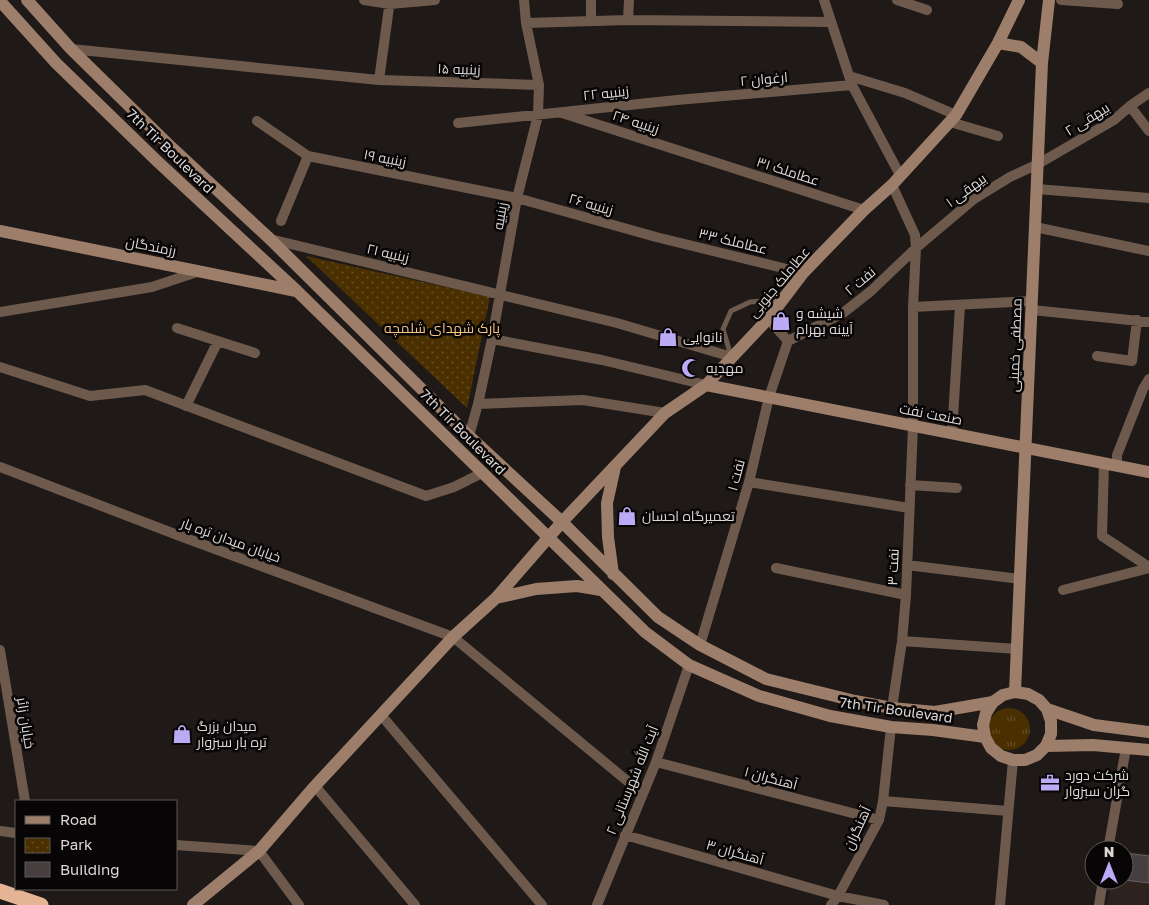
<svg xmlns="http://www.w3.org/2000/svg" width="1149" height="905" viewBox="0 0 1149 905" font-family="'Golos Text',Cairo,sans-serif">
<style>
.built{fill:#2e221f}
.grass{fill:url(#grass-tufts)}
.park{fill:url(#park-dots)}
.building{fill:#473f3f;stroke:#686060}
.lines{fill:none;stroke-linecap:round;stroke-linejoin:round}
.lane{stroke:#6e5a4d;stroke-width:5}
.street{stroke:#6e5a4d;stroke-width:10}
.secondary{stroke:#9d7e6a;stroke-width:12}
.highway{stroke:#e5b494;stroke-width:15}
.labels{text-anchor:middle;stroke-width:5;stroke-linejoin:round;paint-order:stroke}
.street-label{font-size:14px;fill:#dcd8d6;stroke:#070505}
.poi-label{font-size:14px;fill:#dcd8d6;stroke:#070505;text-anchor:start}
.park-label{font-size:14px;fill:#f5c581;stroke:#070505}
</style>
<defs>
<pattern id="grass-tufts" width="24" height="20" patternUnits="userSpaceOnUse" patternTransform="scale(1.25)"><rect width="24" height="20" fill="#4a2f00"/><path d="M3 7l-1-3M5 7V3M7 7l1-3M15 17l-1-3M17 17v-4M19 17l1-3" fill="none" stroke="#644c24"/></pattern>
<pattern id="park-dots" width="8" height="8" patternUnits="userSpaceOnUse" patternTransform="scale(1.25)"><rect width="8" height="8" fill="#4a2f00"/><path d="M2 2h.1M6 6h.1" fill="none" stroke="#644c24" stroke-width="1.8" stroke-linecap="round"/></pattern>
</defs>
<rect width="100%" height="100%" fill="#1f1917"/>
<path class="built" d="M1124,851L1149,854V905H1107L1111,880H1124Z"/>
<path class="grass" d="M988 729a21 21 0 1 1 42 0a21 21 0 1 1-42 0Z"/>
<path class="park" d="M306,256L490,297L467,408Z"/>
<path class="building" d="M1124,853L1149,856V883L1124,880Z"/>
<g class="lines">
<path class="lane" d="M731,356L723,329L731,311L750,302L780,300"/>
<path class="street" d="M364,0L390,4L435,0
M591,0V21
M824,0L852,85L900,175
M897,0L927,10
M1061,0L1118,4
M628,20L629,0
M526,23L628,20L831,22
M71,49L379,80L539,85
M849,76L905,93L956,115
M379,80L390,0
M1130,106L1149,131
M562,113L864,210
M257,121L308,156L517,198L656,237L803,273
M950,122L998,136
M458,123L677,100L852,85
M892,185L915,235L916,248L913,307V426L906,595L902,641L892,708
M1037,189L1149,198
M281,221L308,156
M1035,227L1149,251
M270,239L617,323L732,357
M913,307L1032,301
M1032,310L1149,322
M0,312L152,287L200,271
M768,319L788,341
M177,328L255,353
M492,339L602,360L706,385
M1097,356L1132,361L1137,320
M0,367L90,396L145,390L426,496L454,487L482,473
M478,404L583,400L665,413
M186,406L218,341
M952,433L960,306
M469,436L478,404L492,339L517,198L538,115L539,85L526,23L524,0
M1104,463L1102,536L1149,567
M1117,466V455L1143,389L1149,379
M0,467L180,536L453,637L643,794
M749,482L909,508
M910,485L957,488
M907,565L1020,579
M776,568L906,595
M1063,590L1149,568
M902,641L1017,649
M700,645L749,482L769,397L788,341L843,313L871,291L916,248L974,199L1010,177L1038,164L1114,120L1130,106L1149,93
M0,650L25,801
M381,715L542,905
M656,762L879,820
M315,786L415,905
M883,801L1008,811
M0,831L16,833
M625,835L838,896L884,905
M176,845L259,851L299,905
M1108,850L1126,748
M597,905L656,762L689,665
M831,905L838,896L879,820L883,801L891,727
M1000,905L1013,760
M1099,905L1103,880"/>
<path class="secondary" d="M27,0L71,49L171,147L270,239L469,436L562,522L658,617L700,645L766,679L855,701L892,708L935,712L993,702L1003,695L1015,692L1028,694L1039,700L1047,709L1051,721V734L1046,746L1037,755L1025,760H1013L1001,756L991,748L985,737L983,725L986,713L993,702
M0,1L56,63L157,161L297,291L645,632L689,665L759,696L830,716L891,727L933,730L985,737
M998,43L1021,47L1042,63
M0,231L296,291
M706,385L1149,472
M613,574L608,537L607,503L615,467
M496,598L536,589L577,586L601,590
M1015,692L1042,63L1049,0
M1047,709L1094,725L1149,732
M1046,746L1093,745L1149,750
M193,905L259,851L315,786L453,637L496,598L562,522L665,413L706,385L768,319L803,273L864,210L892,185L956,115L998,43L1019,0"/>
<path class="highway" d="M0,891L41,905"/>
</g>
<defs>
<g id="shop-bare" transform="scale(1.5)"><path d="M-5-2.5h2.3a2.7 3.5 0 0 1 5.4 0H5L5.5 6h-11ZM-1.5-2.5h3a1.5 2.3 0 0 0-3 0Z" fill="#bbaaf6" stroke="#070505" stroke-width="2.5" paint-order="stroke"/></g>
<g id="mosque-bare" transform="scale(1.5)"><path d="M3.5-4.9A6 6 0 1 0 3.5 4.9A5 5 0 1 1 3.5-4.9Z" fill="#bbaaf6" stroke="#070505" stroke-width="2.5" paint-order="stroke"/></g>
<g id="office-bare" transform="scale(1.5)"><path d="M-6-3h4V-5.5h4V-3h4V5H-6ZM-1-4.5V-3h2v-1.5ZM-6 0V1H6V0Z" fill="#bbaaf6" stroke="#070505" stroke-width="2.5" paint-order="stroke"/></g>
</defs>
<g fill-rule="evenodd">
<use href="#shop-bare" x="781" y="321"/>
<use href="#shop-bare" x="668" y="337"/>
<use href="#mosque-bare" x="691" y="368"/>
<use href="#shop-bare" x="627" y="516"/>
<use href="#shop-bare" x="182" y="734"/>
<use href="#office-bare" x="1050" y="783"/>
</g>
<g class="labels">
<g class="street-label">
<text transform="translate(459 69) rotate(2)" y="5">زینبیه ۱۵</text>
<text transform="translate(764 79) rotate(-5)" y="5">ارغوان ۲</text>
<text transform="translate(606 93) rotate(-6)" y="5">زینبیه ۲۲</text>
<text transform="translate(1087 119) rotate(-32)" y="5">بیهقی ۲</text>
<text transform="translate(636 122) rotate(18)" y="5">زینبیه ۲۴</text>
<text transform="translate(170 151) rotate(44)" y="5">7th Tir Boulevard</text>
<text transform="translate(385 158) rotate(11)" y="5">زینبیه ۱۹</text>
<text transform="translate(788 171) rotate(18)" y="5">عطاملک ۳۱</text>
<text transform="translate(966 190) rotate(-36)" y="5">بیهقی ۱</text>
<text transform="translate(591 204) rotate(16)" y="5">زینبیه ۲۶</text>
<text transform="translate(500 216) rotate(-80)" y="5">زینبیه</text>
<text transform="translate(733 241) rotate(14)" y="5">عطاملک ۳۳</text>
<text transform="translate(151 246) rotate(11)" y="5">رزمندگان</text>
<text transform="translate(388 253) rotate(13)" y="5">زینبیه ۲۱</text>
<text transform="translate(860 281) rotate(-40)" y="5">نفت ۲</text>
<text transform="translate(779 282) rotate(-50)" y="5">عطاملک جنوبی</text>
<text transform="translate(1015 345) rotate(-88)" y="5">مصطفی خمینی</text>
<text transform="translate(931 414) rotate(11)" y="5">صنعت نفت</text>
<text transform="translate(463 432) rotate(45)" y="5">7th Tir Boulevard</text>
<text transform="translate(736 475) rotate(-75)" y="5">نفت ۱</text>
<text transform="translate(231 540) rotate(20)" y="5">خیابان میدان تره بار</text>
<text transform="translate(893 567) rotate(-88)" y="5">نفت ۳</text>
<text transform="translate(896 710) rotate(8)" y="5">7th Tir Boulevard</text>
<text transform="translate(26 723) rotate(81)" y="5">خیابان زائر</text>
<text transform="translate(771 778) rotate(15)" y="5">آهنگران ۱</text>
<text transform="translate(632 780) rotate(-68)" y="5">آیت الله شهرستانی ۲</text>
<text transform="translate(857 828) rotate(-65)" y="5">آهنگران</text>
<text transform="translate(735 852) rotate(16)" y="5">آهنگران ۳</text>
</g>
<g class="poi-label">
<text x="796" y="318">شیشه و<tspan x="796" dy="16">آیینه بهرام</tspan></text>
<text x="683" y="342">نانوایی</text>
<text x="706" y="373">مهدیه</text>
<text x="642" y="521">تعمیرگاه احسان</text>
<text x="197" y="731">میدان بزرگ<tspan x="197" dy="16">تره بار سبزوار</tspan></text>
<text x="1065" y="780">شرکت دورد<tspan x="1065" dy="16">گران سبزوار</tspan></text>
</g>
<g class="park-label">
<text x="442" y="333">پارک شهدای شلمچه</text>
</g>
</g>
<rect x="15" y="800" width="162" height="90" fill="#070505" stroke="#5c5959"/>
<rect x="25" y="816" width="25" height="8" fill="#9d7e6a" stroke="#5c5959"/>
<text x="60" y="825" font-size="15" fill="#dcd8d6">Road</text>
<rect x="25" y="838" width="25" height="15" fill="url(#park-dots)" stroke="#5c5959"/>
<text x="60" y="850" font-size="15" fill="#dcd8d6">Park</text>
<rect x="25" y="862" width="25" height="15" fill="#473f3f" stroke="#5c5959"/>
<text x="60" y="875" font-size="15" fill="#dcd8d6">Building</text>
<g transform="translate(1109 865)"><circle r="24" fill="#070505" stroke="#5c5959"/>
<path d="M0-4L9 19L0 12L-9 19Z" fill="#bbaaf6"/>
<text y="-8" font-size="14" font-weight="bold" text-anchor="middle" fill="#dcd8d6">N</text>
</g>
</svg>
